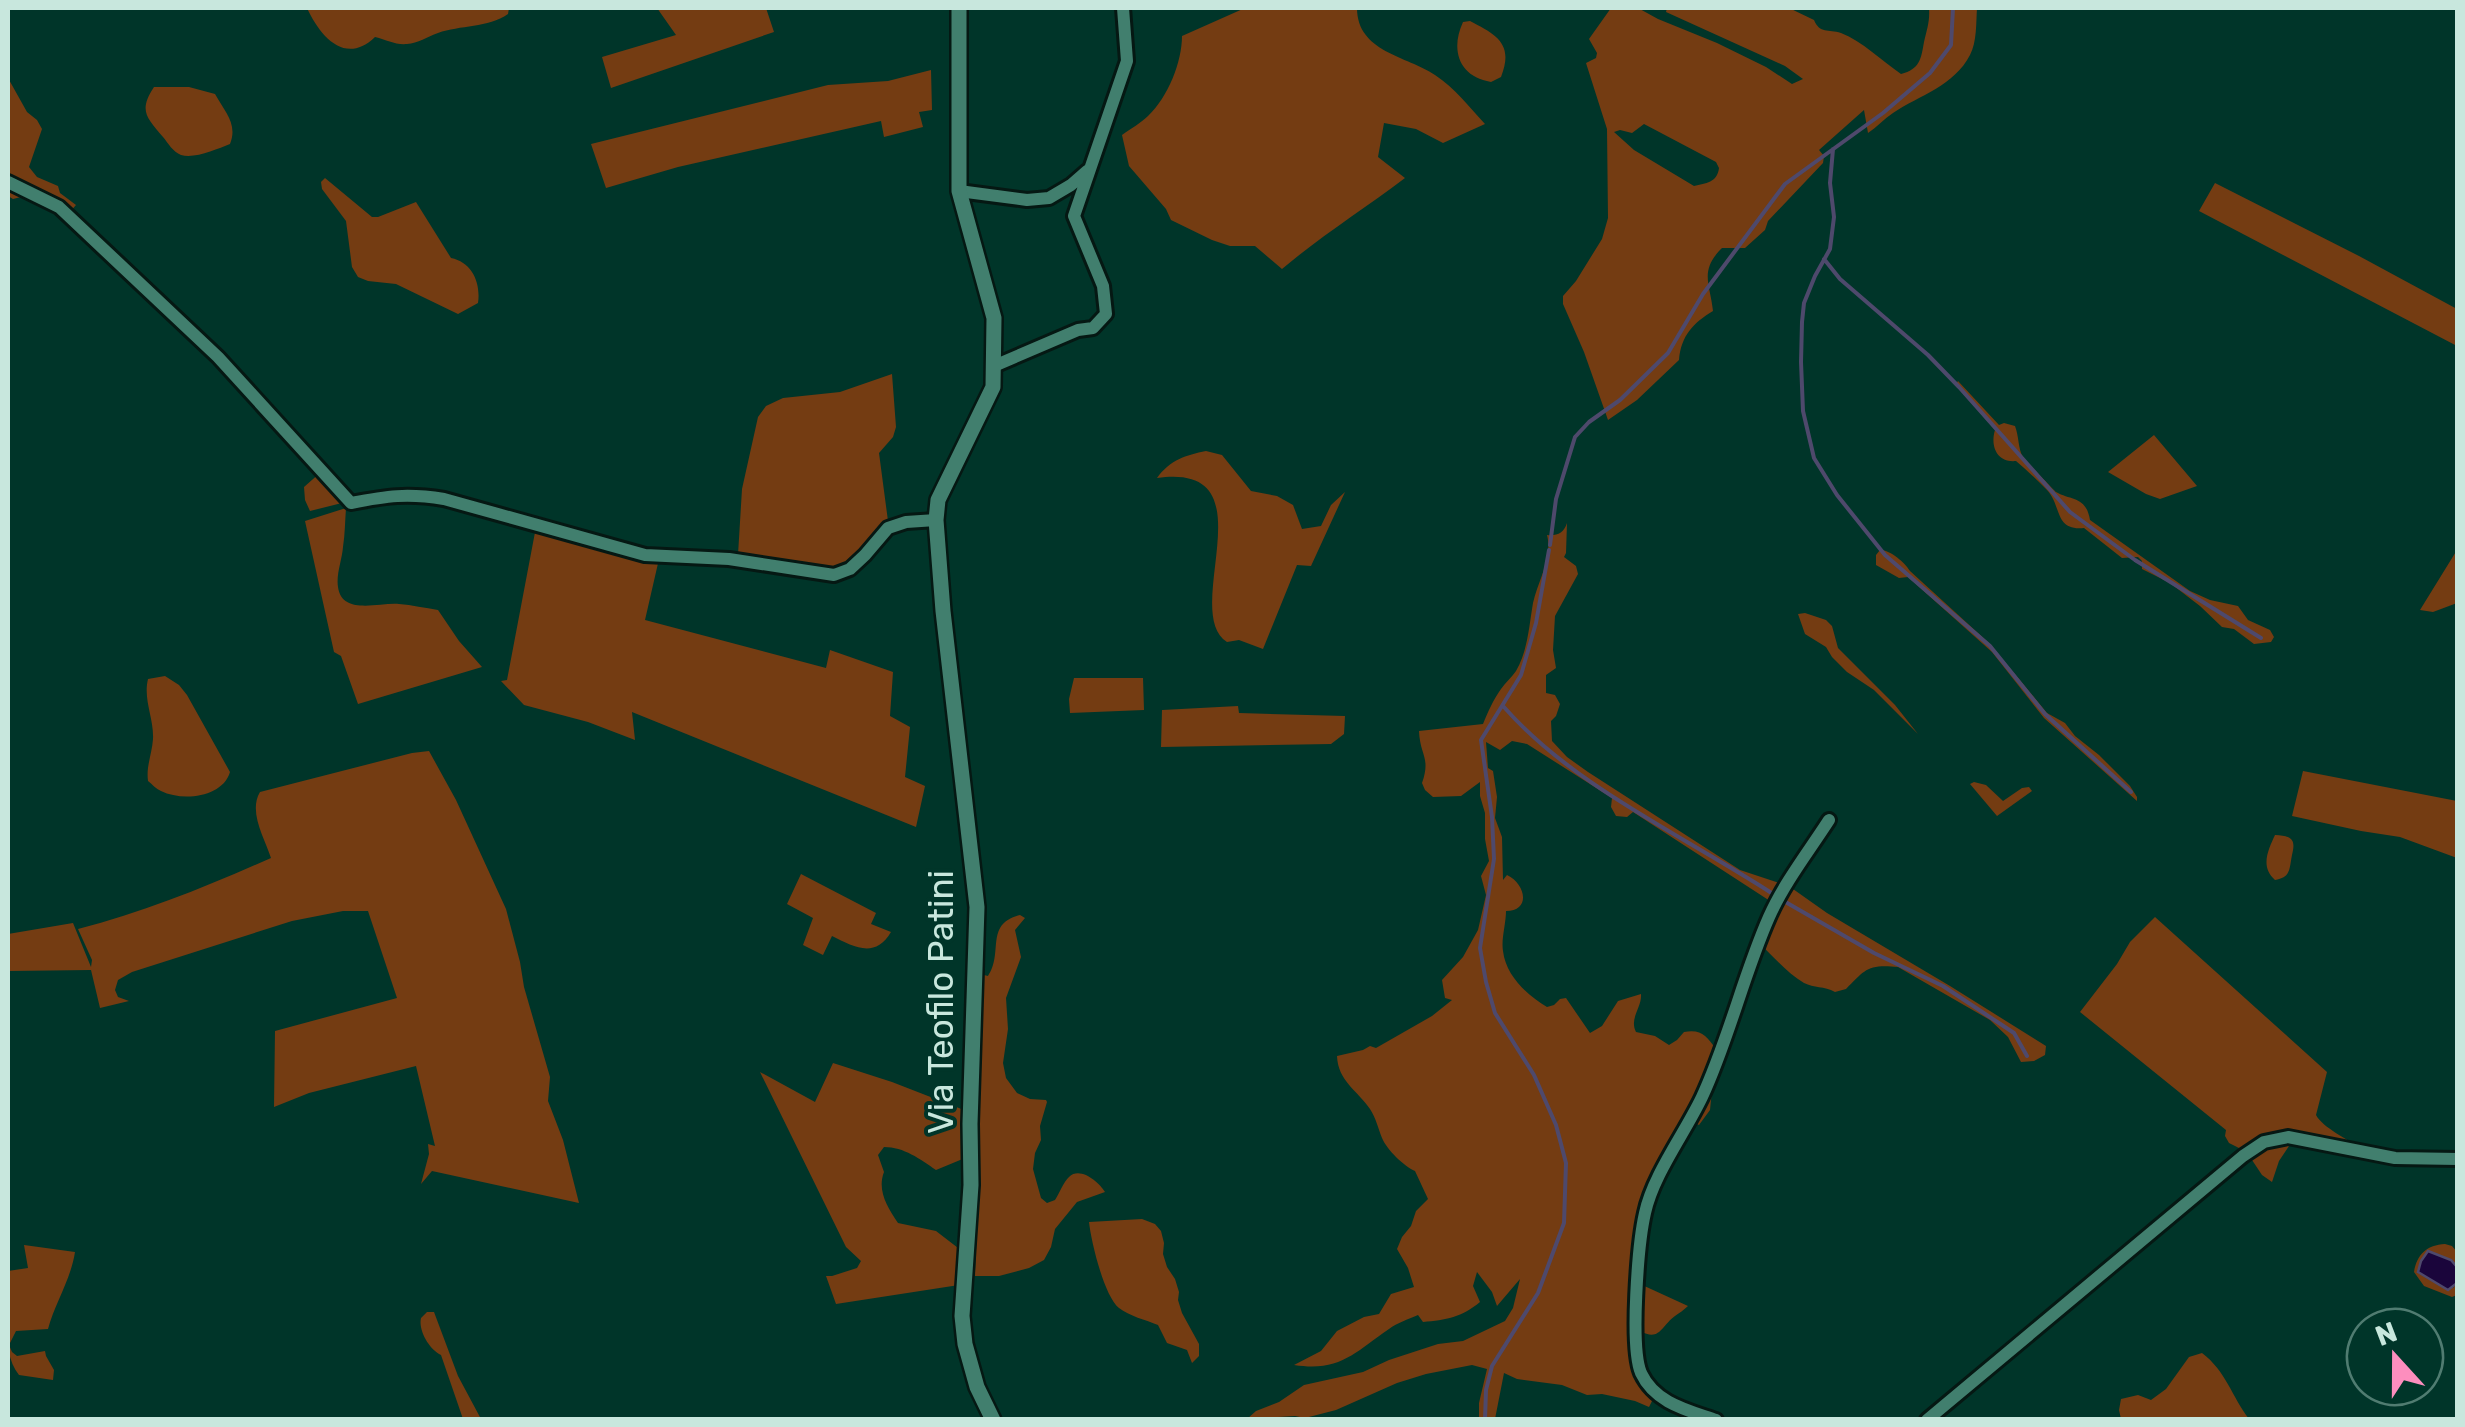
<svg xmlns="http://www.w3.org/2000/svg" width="2465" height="1427" viewBox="0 0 2465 1427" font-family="Rubik,sans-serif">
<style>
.green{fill:#743c12;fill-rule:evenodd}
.water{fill:#1a053b;stroke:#4e496c;stroke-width:2.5}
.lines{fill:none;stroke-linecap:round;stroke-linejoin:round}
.stream{stroke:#4e496c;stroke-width:4}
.minor-casing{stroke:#051813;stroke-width:18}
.tertiary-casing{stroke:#051813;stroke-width:20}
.minor{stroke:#417f6e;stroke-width:12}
.tertiary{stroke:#417f6e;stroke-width:15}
.labels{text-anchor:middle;stroke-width:8;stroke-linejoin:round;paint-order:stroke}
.street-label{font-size:35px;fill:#c8e7dd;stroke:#003529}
</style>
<rect width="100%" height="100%" fill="#003529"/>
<path class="green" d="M307,8H509L508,14C488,28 460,25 438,33C427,37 418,43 407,44C395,45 387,40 375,37C345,66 320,36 307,8Z
M657,8H766L774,32L611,88L602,57L676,35Z
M1245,8H1357C1357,52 1407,56 1435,75C1455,88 1469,107 1485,124L1443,143L1416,129L1384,123L1378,157L1405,178C1364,209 1321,236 1282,269L1255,246H1230L1212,240L1171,220L1166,209L1129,166L1122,135C1130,129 1141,123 1148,116C1168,97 1182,62 1182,36Z
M1611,8H1638L1658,19L1717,43L1766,67L1792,84L1803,79L1785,66L1666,12L1667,8H1789L1814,20C1820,34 1828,29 1841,33C1862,41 1882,61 1901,74C1920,69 1921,59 1924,42C1927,29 1930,21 1929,8H1977C1976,23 1977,42 1970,55C1954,86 1920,95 1893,113C1884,119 1877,127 1868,133L1864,110L1819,150L1824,156L1823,163L1768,221L1765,230L1745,248H1722C1699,271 1710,283 1713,311C1693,323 1681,336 1679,360L1637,400L1608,420L1584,352L1563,304V296L1576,281L1602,239L1608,218L1607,129L1586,63L1596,58L1597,53L1589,39ZM1644,124L1716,162L1719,168C1717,183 1706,183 1694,186L1634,150L1614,132L1620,130L1632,133Z
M1470,21C1497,35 1514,44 1501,77L1491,82C1459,77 1450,50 1463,22Z
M931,70L932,110L919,112L923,127L884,137L881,121L678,167L606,188L591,144L828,85L888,81Z
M8,78L27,112L37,120L42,129L29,167L37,177L58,186L60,193L76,205L69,213L33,194L13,199L8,196Z
M154,87H189L215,94C225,112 238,124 230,144C217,149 195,159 181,155C173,152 168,143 163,137C147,118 138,111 154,87Z
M325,178L372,217H378L416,202L451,258C472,262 481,283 478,303L458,314L396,284L368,281L358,277L352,267L346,221L322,189L321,182Z
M2215,183L2359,256L2457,309V346L2199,211Z
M892,374L896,427L893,437L879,453L888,521C877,543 858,559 837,572L738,555L742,489L758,417L766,406L783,398L840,392Z
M1958,381L1999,425L2004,423L2015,426C2019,436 2018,449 2023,457C2025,460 2054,490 2056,492C2072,501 2086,496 2090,520L2190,591L2210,600L2238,606L2248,620L2270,630L2274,637L2271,642L2254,644L2234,629L2222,627L2200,606L2170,583L2142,569V561L2138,557L2122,558L2084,528C2054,531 2062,506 2047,490C2037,480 2027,470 2016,461C1997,463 1990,446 1995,430L1960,390L1956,384Z
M2154,435L2197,486L2160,499L2146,494L2108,472Z
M1206,451L1222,455L1251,491L1277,496L1293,505L1302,529L1321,526L1331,505L1345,492L1311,566L1297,565L1263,649L1239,640L1227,642C1179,611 1273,462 1157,478C1170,460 1186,455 1206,451Z
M321,472L346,502L310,511L305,500L304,487Z
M346,508C345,521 345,534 343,547C342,560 336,574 338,587C342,616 380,602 399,604C412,605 425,608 438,610L459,641L482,667L358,704L341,656L334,652L305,521Z
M1567,523L1566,553L1564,557L1576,566L1578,574L1555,616L1553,650L1556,668L1546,675V693L1555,695L1560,704L1556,716L1551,721L1552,741L1567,757L1588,772L1740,870L1782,884L1770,901L1633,812L1627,817L1616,816L1611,807L1612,798L1527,744L1512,741L1500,750L1486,742L1488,768L1493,771L1497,797L1495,818L1502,837L1503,880L1507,875C1526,884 1531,911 1506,911C1506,924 1501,939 1503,951C1506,976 1527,995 1547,1007L1554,1005L1560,999L1566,998L1590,1033L1602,1026L1618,1001L1641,994C1642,1008 1629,1018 1636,1032L1655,1036L1669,1045L1677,1040L1684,1032C1702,1029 1706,1036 1716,1049L1702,1083L1712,1090L1710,1110L1699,1125L1686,1119L1646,1195L1632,1290L1629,1339L1633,1364L1654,1397L1649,1407L1635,1401L1602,1394L1587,1395L1562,1385L1517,1379L1504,1373L1495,1419H1479V1403L1487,1369L1472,1365L1426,1374L1397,1383L1336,1410L1305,1418L1295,1416L1247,1419L1256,1411L1279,1402L1304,1385L1363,1372L1389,1360L1438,1344L1463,1341L1505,1321L1513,1308L1520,1279L1497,1306L1492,1292L1477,1272L1473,1286L1480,1302C1462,1317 1446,1320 1423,1322L1418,1315C1409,1319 1397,1323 1389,1329C1354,1353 1340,1372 1294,1365L1321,1351L1337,1331L1364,1317L1379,1314L1391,1294L1414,1287L1408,1268L1397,1249L1402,1237L1411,1226L1416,1211L1428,1199L1415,1171C1404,1166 1387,1150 1382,1138C1378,1128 1376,1118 1370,1109C1357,1090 1338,1081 1337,1056L1363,1050L1370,1046L1376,1048L1432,1016L1452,1000L1445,998L1442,980L1463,957L1478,930L1486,895L1481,876L1489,861L1485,839V813L1480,796V782L1461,796L1433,797L1425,790L1422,783C1431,757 1420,756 1419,731L1483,724C1488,712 1493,700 1501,689C1505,683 1512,677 1516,671C1528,650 1529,626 1533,603C1538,580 1553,558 1547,535C1557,536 1564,533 1567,523Z
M536,527L659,559L645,620L826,668L830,650L893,672L890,716L910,727L905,777L925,786L916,827L632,712L635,740L588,722L524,705L501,681L507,680Z
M1880,550C1891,550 1905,563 1910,571L1990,644L2047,713L2065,723L2075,736L2099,755L2130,786L2137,797V801L2044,718L1992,652L1908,577L1899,578L1876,565V555Z
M2457,550V603L2433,612L2420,610Z
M1805,613L1826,620L1832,626L1838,648L1895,705L1918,734L1874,690L1847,672L1832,657L1826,647L1805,634L1798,614Z
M165,676L179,685L187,695L230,772C223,797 183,802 161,791C156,789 152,784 148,781C146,766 152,754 153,739C154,718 143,700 148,679Z
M1074,678H1143L1144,710L1070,713L1069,699Z
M1238,706L1239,713L1345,716L1344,734L1331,744L1161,747L1162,710Z
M429,751L456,800L506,909L520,962L524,987L550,1077L548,1101L563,1140L579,1203L432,1171L421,1184L429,1154L428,1144L435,1146L416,1066L309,1093L274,1107L275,1031L397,998L368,911H343L292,921L132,972L118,980L115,990L118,997L129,1001L100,1008L91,970L8,971V934L73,923L91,967L92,960L78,929C145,912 208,886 271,858C265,839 248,812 260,792L412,753Z
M2303,771L2457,801V858L2400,837L2361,831L2292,816Z
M1974,782L1986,785L2003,801L2022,788L2029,787L2032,791L1997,816L1970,784Z
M2275,835C2292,836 2296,839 2292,855C2289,870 2291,877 2275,880C2260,867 2268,850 2275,835Z
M801,874L876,913L871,924L891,932C875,959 854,947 832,936L823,955L803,945L813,918L787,904Z
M1793,889L1827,913L1950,986L2046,1046L2045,1055L2034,1061L2021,1062L2008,1037L1990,1020L1898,967C1867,964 1865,970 1846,989L1835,992C1824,986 1814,988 1804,983C1788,974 1774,957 1760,944L1780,904Z
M1020,915L1025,918L1015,930L1021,957L1006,998L1008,1029L1003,1063L1006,1078L1017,1093L1030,1099L1046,1100L1047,1102L1040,1126L1041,1140L1035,1153L1033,1169L1041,1198L1047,1203L1055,1200C1059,1194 1064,1181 1069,1177C1080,1166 1099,1182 1105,1192L1077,1202L1055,1229L1051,1247L1044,1260L1029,1268L999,1276H975L979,1171L980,974L988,976C1004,953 984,924 1020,915Z
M2155,917L2327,1072L2316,1115C2323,1128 2348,1139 2361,1149L2288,1131L2270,1134L2241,1149L2229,1143L2225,1136L2226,1130L2080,1012L2117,964L2130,942Z
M833,1063L892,1082L964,1110L965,1158L936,1170C920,1159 904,1147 884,1147L878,1155L884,1172C877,1190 887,1207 898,1223L936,1231L962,1251L959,1285L836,1304L826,1276H832L857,1268L861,1261L846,1247L760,1072L815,1102Z
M2293,1140L2279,1161L2272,1182L2262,1175L2248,1154L2270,1142Z
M1142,1219L1155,1224L1161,1231L1164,1243L1163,1254L1167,1267L1175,1279L1179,1292L1178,1300L1182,1313L1199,1344V1356L1192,1363L1187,1350L1167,1343L1158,1325C1146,1320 1129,1316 1119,1308C1104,1296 1091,1241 1089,1222Z
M2445,1244L2452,1246L2457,1252V1267L2450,1260L2442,1256L2453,1288L2457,1283V1295L2452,1297L2424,1286L2414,1272C2417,1254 2427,1245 2445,1244Z
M24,1245L75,1252C71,1279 55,1303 48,1329L16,1331L9,1345L12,1352L17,1356L45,1351L46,1356L54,1370L53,1380L19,1375C0,1352 7,1301 8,1271L28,1268Z
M1640,1284L1688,1306C1684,1310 1679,1313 1675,1316C1661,1326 1660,1342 1640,1331Z
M427,1312H434L458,1376L481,1419H463L441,1355C430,1350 418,1331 421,1318Z
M2202,1353C2226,1371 2232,1397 2249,1419H2121L2119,1410L2121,1399L2138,1395L2151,1400L2166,1389L2189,1357Z"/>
<path class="water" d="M2428,1251L2451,1260L2457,1267V1283L2448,1290L2418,1272L2421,1261Z"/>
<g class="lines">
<path class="stream" d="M1833,149L1830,183L1834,217L1830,249L1815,276L1804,303L1802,322L1801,362L1803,411L1814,458L1837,495L1885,555L1990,646L2045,714L2131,792
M1824,259L1840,279L1928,355L1959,387L2070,512L2135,560L2261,638
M1550,545L1556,499L1575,437L1589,422L1620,400L1668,353L1703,294L1785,184L1883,113L1930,73L1951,45L1953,8
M1503,706C1574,787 1684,836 1773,894
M1782,900L1874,953L1943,986L2014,1033L2027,1056
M1485,1420L1486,1390L1492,1366L1538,1293L1564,1223L1566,1163L1556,1125L1534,1075L1495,1013L1486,982L1480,948L1494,859L1492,817L1481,740L1521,675L1536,623L1549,550"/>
<g class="minor-casing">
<path id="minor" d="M8,182L59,207L218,357L351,503C387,496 407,493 444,499L645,555L729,559L834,575L850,569L865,555L888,528L906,522L936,520
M959,191L1027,200L1049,198L1071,185L1087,171
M994,366L1078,330L1093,328L1106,314L1103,286L1074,216L1127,61L1123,8
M1716,1420C1687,1410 1655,1403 1641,1373C1630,1347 1638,1244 1645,1213C1653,1175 1685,1133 1702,1097C1729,1039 1743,976 1769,917C1784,883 1809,851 1829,820
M1927,1420L2243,1156L2264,1142L2288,1137L2395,1158L2458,1159"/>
</g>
<g class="tertiary-casing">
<path id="tertiary" d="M959,8V191L994,318L993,387L938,500L936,520L943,611L977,907L970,1124L971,1185L962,1316L965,1344L977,1387L993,1420"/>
</g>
<use href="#minor" class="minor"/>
<use href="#tertiary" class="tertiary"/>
</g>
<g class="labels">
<g class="street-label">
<text transform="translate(941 1002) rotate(-90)" y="12">Via Teofilo Patini</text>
</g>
</g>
<rect width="2465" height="1427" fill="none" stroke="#c8e7dd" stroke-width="20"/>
<g transform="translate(2395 1357) rotate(339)"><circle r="48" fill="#003529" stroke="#507c71" stroke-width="2.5"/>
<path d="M0-8L18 38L0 25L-18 38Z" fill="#fd8ebe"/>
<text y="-15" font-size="28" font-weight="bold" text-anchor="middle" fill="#c8e7dd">N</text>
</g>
</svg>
